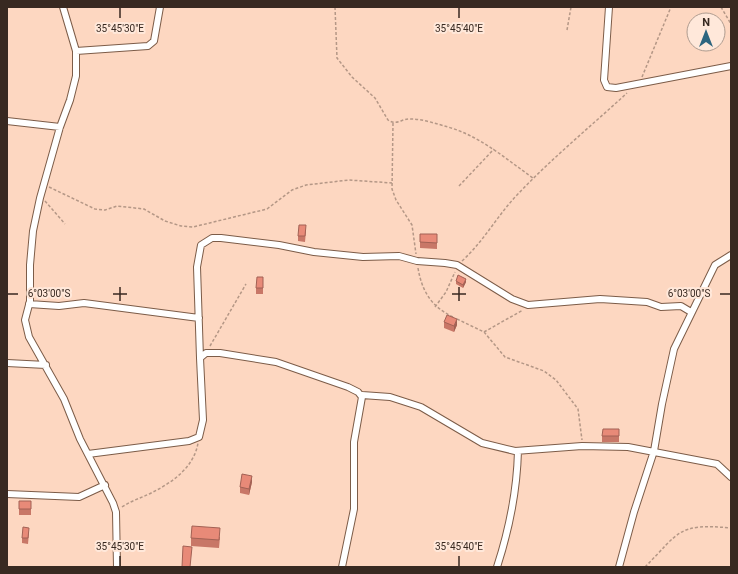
<svg xmlns="http://www.w3.org/2000/svg" width="738" height="574" viewBox="0 0 738 574" font-family="Roboto,sans-serif">
<style>
.lines{fill:none;stroke-linecap:round;stroke-linejoin:round}
.minor-casing{stroke:#7c5c48;stroke-width:8}
.path{stroke:#b49786;stroke-width:1.5;stroke-dasharray:3 2;stroke-linecap:butt}
.minor{stroke:#fff;stroke-width:6}
.wall{fill:#c87767}
.shaded-wall{fill:#a26154}
.building{fill:#e88a78;stroke:#a26154}
.ticks{fill:none;stroke:#382921;stroke-width:1.5}
.ticks-label{font-size:10px;text-anchor:middle;fill:#382921;stroke:#ffe8da;stroke-width:4;stroke-linejoin:round;paint-order:stroke}
</style>
<rect width="100%" height="100%" fill="#fdd7c1"/>
<g class="lines">
<g class="minor-casing">
<path id="minor" d="M63,7L76,51V76L70,100L60,127L40,198L33,231L30,265V301L25,320L29,337L64,399L80,439L113,503L116,512L117,567
M609,7L604,80L607,87L616,88L731,66
M76,51L148,46L154,41L160,7
M7,121L60,127
M29,304L59,306L84,303L199,318
M200,358L197,267L201,245L212,238H221L279,245L314,252L363,257L399,256L417,261L445,263L457,265L512,299L528,305L600,299L647,302L661,307L681,306L691,312
M7,363L46,365
M362,395L390,397L421,407L482,443L515,451L582,446L628,447L717,464L731,477
M88,454L189,441L199,437L203,420L200,358L206,353H220L276,362L348,387L358,392L362,397L354,442V509L342,567
M7,494L79,497L105,485
M497,567C509,530 517,490 518,451
M619,567L634,512L654,451L662,404L674,349L715,265L731,255"/>
</g>
<path class="path" d="M335,7L337,58L352,77L375,98L388,120C397,126 402,118 411,119C423,119 437,124 448,127C480,136 506,159 533,178
M721,7L731,24
M567,30L571,7
M642,77L671,7
M393,123L392,189L396,200L412,225L416,254
M459,186L494,149
M49,187L95,209L105,210L117,206L144,209L165,221L181,226L193,227L267,209L292,190L306,185L349,180L392,183
M45,201L65,224
M462,261C484,241 497,216 517,195C551,159 590,127 627,93
M418,268C422,292 432,307 453,317
M435,307L446,292L455,272
M457,319L484,332L505,357L544,371L556,380L578,409L582,440
M484,332L523,310
M210,346L246,284
M122,507C132,500 142,498 153,492C173,482 194,467 198,443
M645,567C680,532 677,523 731,528"/>
<use href="#minor" class="minor"/>
</g>
<path class="wall" d="M306,231L305,242L298,241V236Z
M420,234H437V249L420,248Z
M456,281L466,282L463,288L456,284Z
M263,283V294H256V288Z
M444,322L457,325L454,332L444,328Z
M619,429V442H602V436Z
M252,482L249,495L240,493V487Z
M19,501H31V515H19Z
M29,533L28,544L22,543V538Z
M220,537L219,548L191,546V538Z"/>
<path class="shaded-wall" d="M466,279V282L463,288V285Z
M457,319V325L454,332V326Z
M252,476V482L249,495V489Z"/>
<path class="building" d="M299,225H306L305,236H298Z
M420,234H437V243L420,242Z
M458,275L466,279L463,285L456,281Z
M257,277H263V288H256Z
M447,315L457,319L454,326L444,322Z
M603,429H619V436H602Z
M242,474L252,476L249,489L240,487Z
M19,501H31V509H19Z
M192,526L220,528L219,540L191,538Z
M23,527L29,528L28,538H22Z
M183,546L192,547L190,567H182Z"/>
<path class="ticks" d="M120,8V18M459,8V18M120,287V301M459,287V301M8,294H18M113,294H127M452,294H466M720,294H730M120,556V566M459,556V566"/>
<g class="ticks-label">
<text x="120" y="32">35°45'30"E</text>
<text x="459" y="32">35°45'40"E</text>
<text x="49" y="297">6°03'00"S</text>
<text x="689" y="297">6°03'00"S</text>
<text x="120" y="550">35°45'30"E</text>
<text x="459" y="550">35°45'40"E</text>
</g>
<rect width="738" height="574" fill="none" stroke="#382921" stroke-width="16"/>
<g transform="translate(706 32)"><circle r="19" fill="#ffe8da" stroke="#af9c90"/>
<path d="M0-3L7 15L0 10L-7 15Z" fill="#2d657f"/>
<text y="-6" font-size="11" font-weight="bold" text-anchor="middle" fill="#382921">N</text>
</g>
</svg>
